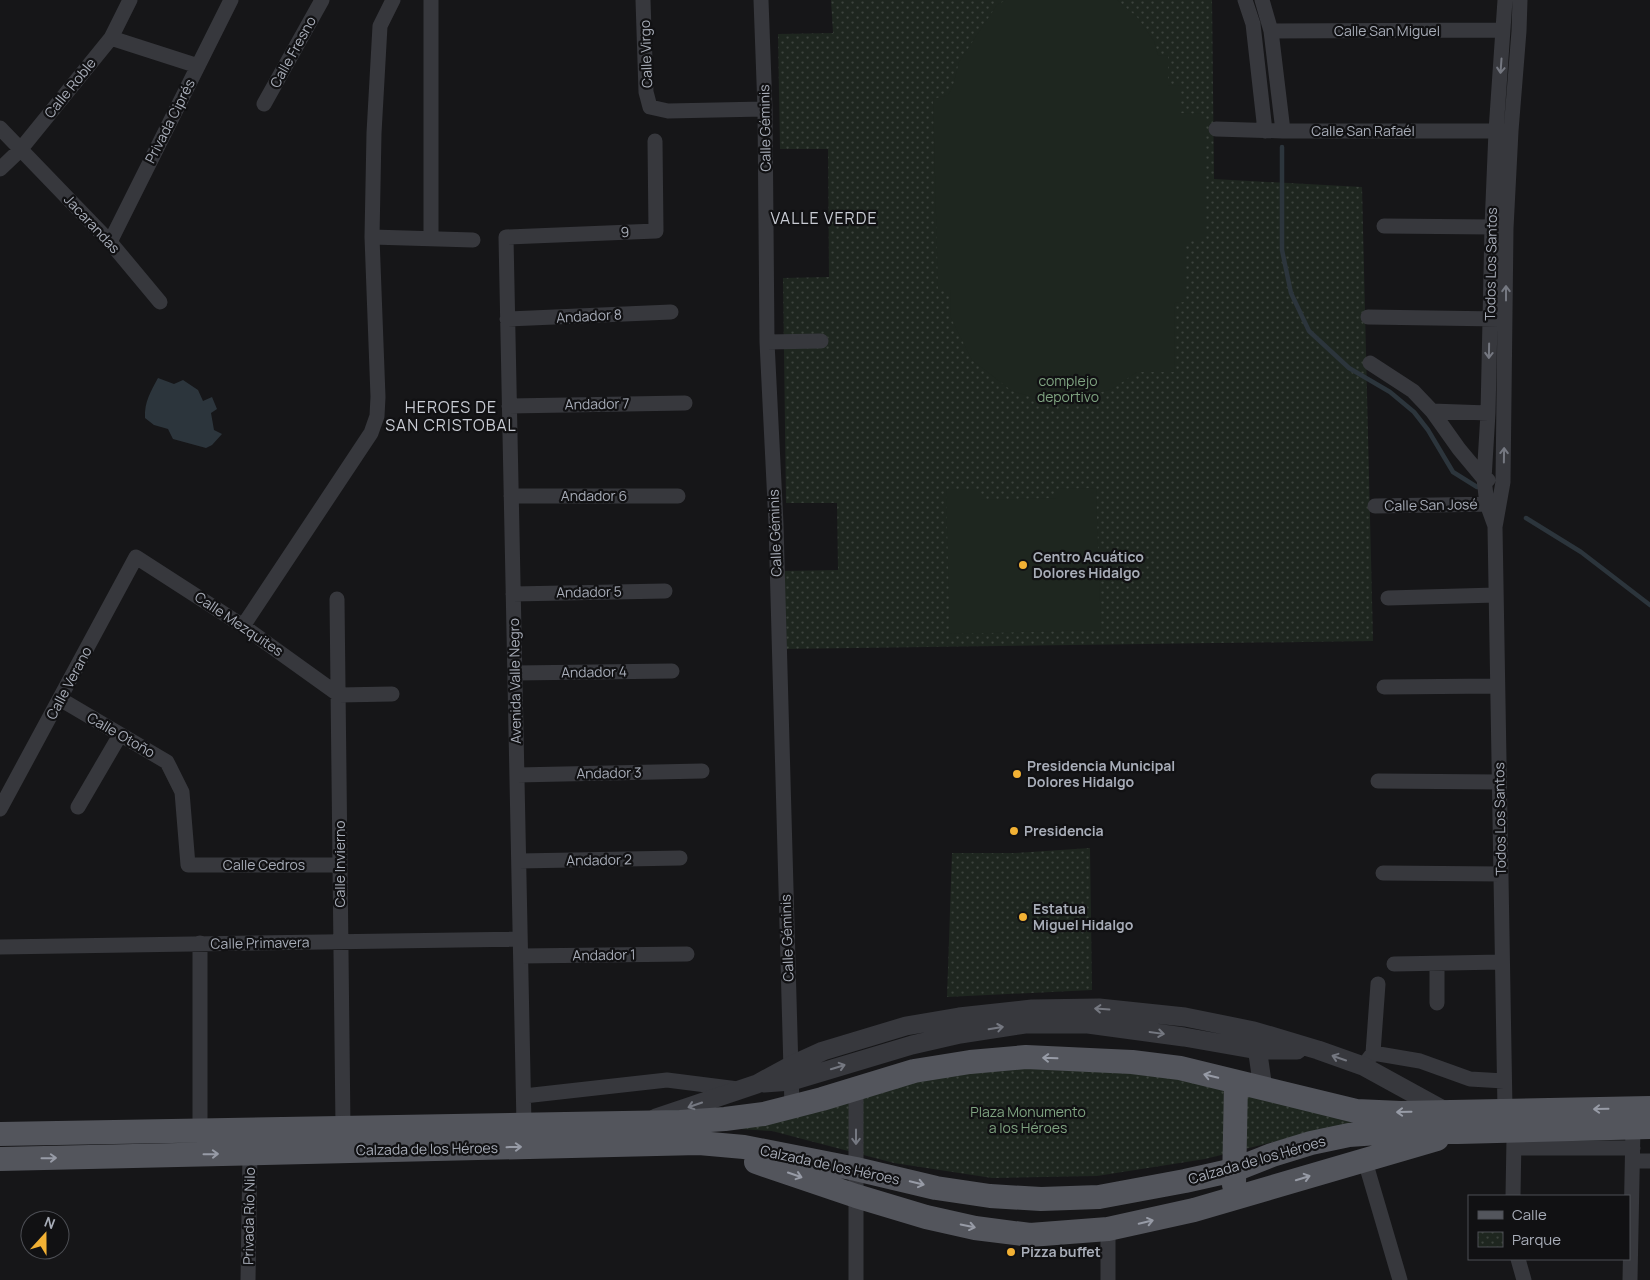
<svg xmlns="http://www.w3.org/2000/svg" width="1650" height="1280" viewBox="0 0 1650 1280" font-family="Manrope,sans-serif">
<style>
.park{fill:url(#park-dots)}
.pitch{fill:#1e261f}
.water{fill:#2c353c}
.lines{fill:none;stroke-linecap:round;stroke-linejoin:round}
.stream{stroke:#2c353c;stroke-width:4.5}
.minor{stroke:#37383d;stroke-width:15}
.tertiary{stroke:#37383d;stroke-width:19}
.primary{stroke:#53555c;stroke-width:24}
.oneway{stroke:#757881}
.oneway2{stroke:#979ba6}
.poi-dot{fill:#f2b134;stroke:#111113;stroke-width:2}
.labels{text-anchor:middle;stroke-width:4.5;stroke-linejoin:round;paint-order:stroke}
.street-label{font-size:14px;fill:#a8adb8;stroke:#111113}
.park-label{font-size:14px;fill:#7fa381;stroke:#111113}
.poi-label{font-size:14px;font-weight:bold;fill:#a8adb8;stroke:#111113;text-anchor:start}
.quarter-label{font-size:16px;letter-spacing:1px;fill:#c9ccd4;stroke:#111113}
</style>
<defs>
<pattern id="park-dots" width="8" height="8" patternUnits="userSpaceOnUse" patternTransform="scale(1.25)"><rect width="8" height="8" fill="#1e261f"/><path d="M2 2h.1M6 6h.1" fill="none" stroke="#3c433d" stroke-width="1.8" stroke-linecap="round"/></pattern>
</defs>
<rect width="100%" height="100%" fill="#161618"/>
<path class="park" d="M831,0H1212L1214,179L1362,187L1373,641L783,649L782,571L838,570L837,503H786L783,278L829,277L828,149H780L778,34L833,33Z
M1090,848L1092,990L947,997L952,853H1016Z
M1029,1062L1179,1071L1365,1119L1205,1159L1097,1176L992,1178L894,1163L772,1131L690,1126L853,1091Z"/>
<path class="pitch" d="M1006,0H1117L1137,17L1154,41L1158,55L1168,56V85L1180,86V113L1205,114V239H1184V302L1175,303L1174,372H1137L1112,389L1065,402L1042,400L1012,391L972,360L951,318L950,290H938L933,99L948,95L953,86L959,62L997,5Z
M1096,488L1101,630L950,634L946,490L980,489V500L1056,498V489Z"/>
<path class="water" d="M158,378L174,384L183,380L198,390L203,401L212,397L217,409L211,413L214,430L222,434L212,445L206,448L173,439L168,429L154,425L145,418C144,402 151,391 158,378Z"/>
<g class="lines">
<path class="stream" d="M1282,147V250L1291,293L1309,331L1349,368L1390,392L1414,412L1428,430L1453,472L1477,487
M1526,518L1581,552L1650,605"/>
<path class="minor" d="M431,0V239
M643,0L646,92L650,107L668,111L765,109
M761,0L765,109L767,342L776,524L792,1107
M1245,0L1253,24L1265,131
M1262,0L1271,31L1283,131
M1271,31L1503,30
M111,38L198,66
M264,104L322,0
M0,128L110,242L160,302
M1216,129L1283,131H1504
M0,169L20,150L111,38L130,0
M1384,226L1492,227
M372,237L473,240
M110,242L231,0
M1368,317L1499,319
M507,319L671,312
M767,342L821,341
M1370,363L1413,391L1432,411L1459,449L1484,479L1488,480
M509,406L685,403
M1432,411L1488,413
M511,496H678
M1375,506L1496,504
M1495,526L1487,504L1484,479L1488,413L1492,227L1496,131L1505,0
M513,594L665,591
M1388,598L1496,595
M337,599L343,1128
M243,626L371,433L377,416L378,397L372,237L374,133L380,26L393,0
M515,673L672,671
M1384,687L1497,686
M60,699L167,762L182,792L188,865H340
M517,775L702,771
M1378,781L1499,782
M78,807L120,735
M0,809L136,557L243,626L339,695L392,694
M519,861L680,858
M1383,873L1501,874
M200,943V1130
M0,947L520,939
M521,956L687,954
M1394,964L1502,962
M1437,964V1003
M1373,1053L1420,1061L1470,1079L1504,1081
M1367,1061L1373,1053L1378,984
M856,1088V1280
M524,1096L667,1080L738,1089
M1505,1110L1495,527L1503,482L1506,228L1511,131L1519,31L1520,0
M524,1125L506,237L656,231L655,141
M1514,1148H1633
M1365,1161L1400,1280
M1633,1161H1650
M1513,1196L1514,1138
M1518,1259L1524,1280
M248,1280L250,1153
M1108,1280V1229
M1630,1280L1633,1127"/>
<path class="tertiary" d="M1256,1040L1263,1089
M764,1083L792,1081L912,1045L960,1034L1025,1024H1088L1184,1037L1258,1050H1297
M656,1118L757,1084L790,1066L823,1051L906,1026L959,1017L1032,1009L1099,1008L1185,1017L1254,1031L1318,1050L1363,1066L1445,1111"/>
<path class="primary" d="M0,1134L680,1122L725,1119L764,1114L822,1099L914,1071L970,1062L1026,1057L1132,1062L1180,1068L1356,1111L1401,1113L1650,1108
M0,1159L699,1143L744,1147L856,1169L936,1188L990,1196L1041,1199L1099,1197L1185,1181L1234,1170L1272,1155L1311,1143L1349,1135L1392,1132H1458L1650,1127
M756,1162L856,1196L926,1217L975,1228L1030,1235L1108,1229L1194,1210L1437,1139
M1234,1185L1236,1083"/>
</g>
<defs><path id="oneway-shaft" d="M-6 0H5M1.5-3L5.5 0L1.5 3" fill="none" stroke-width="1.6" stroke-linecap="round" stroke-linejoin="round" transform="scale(1.25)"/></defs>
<g class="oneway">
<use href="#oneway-shaft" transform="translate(1501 66) rotate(94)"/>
<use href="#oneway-shaft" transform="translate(1506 293) rotate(-90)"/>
<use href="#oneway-shaft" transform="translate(1489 351) rotate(91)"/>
<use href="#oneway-shaft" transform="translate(1504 455) rotate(-89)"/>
<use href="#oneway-shaft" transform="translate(1102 1009) rotate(-176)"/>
<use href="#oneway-shaft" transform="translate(996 1028) rotate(-9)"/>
<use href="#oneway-shaft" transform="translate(1157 1033) rotate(8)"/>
<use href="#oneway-shaft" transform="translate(1339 1058) rotate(-161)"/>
<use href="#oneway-shaft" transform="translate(838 1067) rotate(-17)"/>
<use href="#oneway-shaft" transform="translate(695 1105) rotate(161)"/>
<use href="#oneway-shaft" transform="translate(856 1137) rotate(90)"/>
</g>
<g class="oneway2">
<use href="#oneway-shaft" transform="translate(1050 1058) rotate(-178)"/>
<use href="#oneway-shaft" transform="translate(1211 1076) rotate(-166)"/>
<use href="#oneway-shaft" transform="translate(1601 1109) rotate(179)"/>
<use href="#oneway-shaft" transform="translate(1404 1112) rotate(179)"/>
<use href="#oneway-shaft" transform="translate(514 1147) rotate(-1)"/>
<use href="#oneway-shaft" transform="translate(211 1154) rotate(-1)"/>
<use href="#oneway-shaft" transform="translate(49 1158) rotate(-1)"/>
<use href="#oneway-shaft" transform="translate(795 1175) rotate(19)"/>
<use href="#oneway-shaft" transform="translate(1303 1178) rotate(-17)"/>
<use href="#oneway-shaft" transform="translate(917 1183) rotate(14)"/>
<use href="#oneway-shaft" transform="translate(1146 1222) rotate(-13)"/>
<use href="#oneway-shaft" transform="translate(968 1226) rotate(12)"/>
</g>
<g class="poi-dot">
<circle cx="1023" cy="565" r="5"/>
<circle cx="1017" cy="774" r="5"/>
<circle cx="1014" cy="831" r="5"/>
<circle cx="1023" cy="917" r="5"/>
<circle cx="1011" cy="1252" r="5"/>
</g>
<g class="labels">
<g class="street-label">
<text x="1387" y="36">Calle San Miguel</text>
<text transform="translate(293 52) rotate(-61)" y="5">Calle Fresno</text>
<text transform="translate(646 54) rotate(-92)" y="5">Calle Virgo</text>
<text transform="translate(70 88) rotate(-51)" y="5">Calle Roble</text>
<text transform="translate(170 121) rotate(-63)" y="5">Privada Ciprés</text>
<text transform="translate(765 128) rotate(-91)" y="5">Calle Géminis</text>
<text x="1363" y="136">Calle San Rafaél</text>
<text transform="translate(92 224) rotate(47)" y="5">Jacarandas</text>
<text transform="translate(625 232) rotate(-2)" y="5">9</text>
<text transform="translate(1491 264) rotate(-89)" y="5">Todos Los Santos</text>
<text transform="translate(589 316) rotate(-3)" y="5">Andador 8</text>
<text transform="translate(597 404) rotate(-1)" y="5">Andador 7</text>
<text x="594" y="501">Andador 6</text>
<text transform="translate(1431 505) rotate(-1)" y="5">Calle San José</text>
<text transform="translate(775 533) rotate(-92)" y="5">Calle Géminis</text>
<text transform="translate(589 592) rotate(-1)" y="5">Andador 5</text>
<text transform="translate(239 624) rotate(34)" y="5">Calle Mezquites</text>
<text transform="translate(594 672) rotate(-1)" y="5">Andador 4</text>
<text transform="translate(515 681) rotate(-91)" y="5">Avenida Valle Negro</text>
<text transform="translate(69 683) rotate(-62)" y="5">Calle Verano</text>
<text transform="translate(121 735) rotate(30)" y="5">Calle Otoño</text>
<text transform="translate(609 773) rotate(-1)" y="5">Andador 3</text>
<text transform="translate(1500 819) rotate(-91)" y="5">Todos Los Santos</text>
<text transform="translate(599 860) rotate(-1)" y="5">Andador 2</text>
<text transform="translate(340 864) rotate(-90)" y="5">Calle Invierno</text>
<text x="264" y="870">Calle Cedros</text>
<text transform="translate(787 938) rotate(-92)" y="5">Calle Géminis</text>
<text transform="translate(260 943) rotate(-1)" y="5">Calle Primavera</text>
<text transform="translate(604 955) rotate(-1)" y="5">Andador 1</text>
<text transform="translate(427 1149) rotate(-1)" y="5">Calzada de los Héroes</text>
<text transform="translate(1257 1160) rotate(-16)" y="5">Calzada de los Héroes</text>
<text transform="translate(830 1165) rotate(12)" y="5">Calzada de los Héroes</text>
<text transform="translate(249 1216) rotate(-89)" y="5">Privada Río Nilo</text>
</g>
<g class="park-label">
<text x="1068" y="386">complejo<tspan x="1068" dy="16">deportivo</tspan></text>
<text x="1028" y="1117">Plaza Monumento<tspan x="1028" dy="16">a los Héroes</tspan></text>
</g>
<g class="poi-label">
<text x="1033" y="562">Centro Acuático<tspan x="1033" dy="16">Dolores Hidalgo</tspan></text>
<text x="1027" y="771">Presidencia Municipal<tspan x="1027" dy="16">Dolores Hidalgo</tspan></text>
<text x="1024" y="836">Presidencia</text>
<text x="1033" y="914">Estatua<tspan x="1033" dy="16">Miguel Hidalgo</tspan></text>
<text x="1021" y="1257">Pizza buffet</text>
</g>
<g class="quarter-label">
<text x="824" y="224">VALLE VERDE</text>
<text x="451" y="413">HEROES DE<tspan x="451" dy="18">SAN CRISTOBAL</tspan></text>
</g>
</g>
<rect x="1468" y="1195" width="162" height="65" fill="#111113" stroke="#4d4f55"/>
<rect x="1478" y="1211" width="25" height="8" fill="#53555c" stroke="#4d4f55"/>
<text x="1512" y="1220" font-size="15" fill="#a8adb8">Calle</text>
<rect x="1478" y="1232" width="25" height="15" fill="url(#park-dots)" stroke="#4d4f55"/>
<text x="1512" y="1245" font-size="15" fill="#a8adb8">Parque</text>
<g transform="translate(45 1235) rotate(21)"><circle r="24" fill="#111113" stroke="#4d4f55"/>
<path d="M0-4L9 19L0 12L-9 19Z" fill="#f2b134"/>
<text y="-8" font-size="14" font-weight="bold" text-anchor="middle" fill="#a8adb8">N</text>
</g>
</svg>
